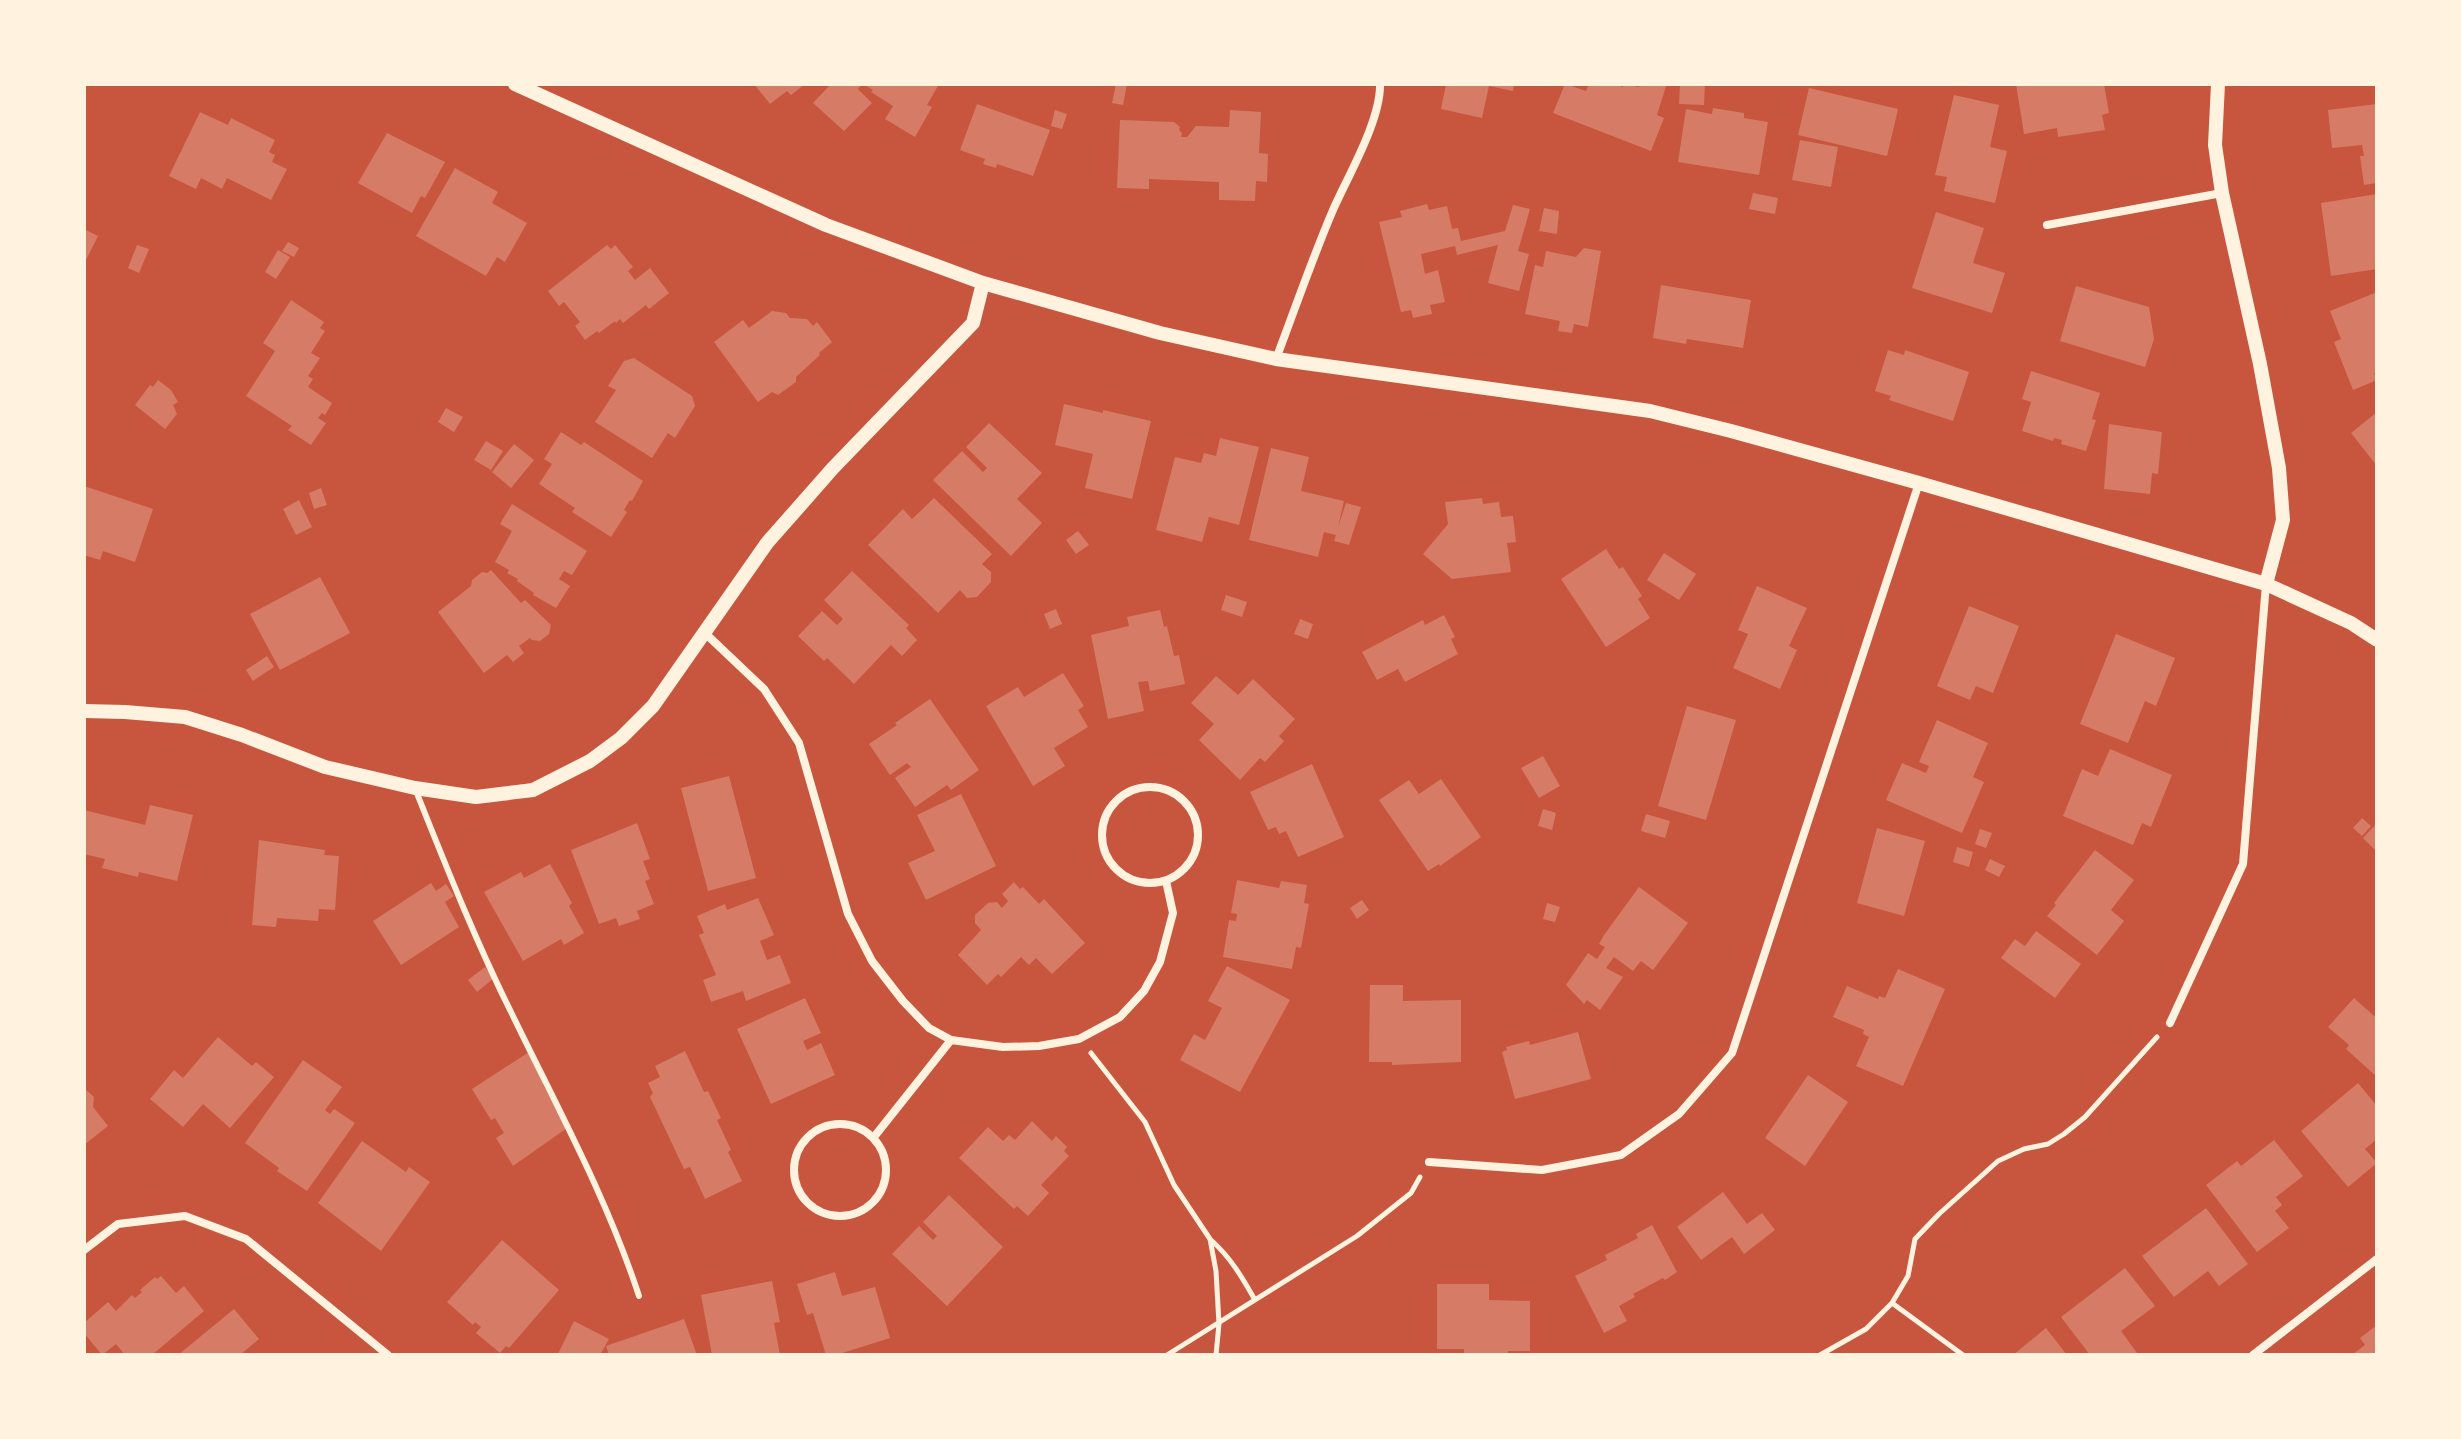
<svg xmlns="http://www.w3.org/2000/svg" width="2461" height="1439" viewBox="0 0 2461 1439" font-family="'Asap Condensed',sans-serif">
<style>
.building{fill:#d67c66}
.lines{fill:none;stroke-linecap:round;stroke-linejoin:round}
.path{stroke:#fff3e0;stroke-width:5}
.service{stroke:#fff3e0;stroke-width:6}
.minor{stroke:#fff3e0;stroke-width:8}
.tertiary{stroke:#fff3e0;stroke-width:14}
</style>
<rect width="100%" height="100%" fill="#c8553d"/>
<path class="building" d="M754,84H805L791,95L787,91L770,104Z
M831,84H862L858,89L872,103L844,131L813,103Z
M863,84H939L927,105L932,107L915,137L885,119L893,106L871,92L873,90Z
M1116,84H1127L1123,105L1112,103Z
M1446,84H1514L1513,91L1489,86L1482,118L1441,109Z
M1565,84L1586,91L1589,84H1615L1623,87L1624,84L1639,87L1640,84H1660L1666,86L1657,115L1664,118L1651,151L1553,113Z
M1680,84H1705L1704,105L1679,104Z
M2016,84H2104L2109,113L2102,115L2105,130L2058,137L2057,128L2024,134Z
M1809,88L1898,109L1887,156L1798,135Z
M1954,95L1999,105L1990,147L2007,151L1995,203L1944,191L1947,177L1935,175Z
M977,104L1050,130L1033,176L997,164L996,168L983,164L985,159L960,150Z
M2377,104V183L2364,185L2360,156H2364L2362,145L2332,148L2328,110Z
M1713,108L1744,113V118L1768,122L1759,175L1678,162L1686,109L1712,114Z
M1055,110L1067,114L1062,129L1051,126Z
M1230,110L1261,112L1259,153L1268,154L1267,182L1256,181L1255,201L1219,200V182L1149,179V189L1117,188L1120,120L1174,122L1180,127L1179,130L1182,133L1181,137H1187L1196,126L1229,127Z
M200,112L228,125L231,118L275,140L269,152L275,155L272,162L287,169L271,200L227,178L222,189L201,178L196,189L169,176Z
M387,133L445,162L425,198L421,196L412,213L358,183Z
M1800,140L1838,147L1831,187L1792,180Z
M455,168L498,192L492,203L527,223L505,262L497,257L486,276L416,236Z
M1753,193L1778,198L1775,214L1749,209Z
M2377,194V269L2331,276L2321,203Z
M1427,204L1429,210L1447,206L1452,229L1458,228L1461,241L1505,231L1513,205L1530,209L1518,251L1529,254L1519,291L1488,283L1498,245L1457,255L1455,246L1421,254L1425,274L1438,270L1445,302L1430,305L1432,314L1413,318L1411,310L1401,312L1379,222L1402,217L1400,211Z
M1544,208L1559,211L1557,234L1539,231Z
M1936,212L1984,228L1973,263L2005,273L1992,313L1912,288Z
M84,229L98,236L84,264Z
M288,242L299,248L294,257L282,251Z
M137,245L149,249L139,273L128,268Z
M607,245L611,249L615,245L633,267L628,271L635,280L650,268L669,293L649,309L646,305L623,323L620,319L616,323L615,321L599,333L597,331L585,340L575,326L580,322L564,302L559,306L548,291Z
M1584,248L1601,251L1588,327L1574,324L1572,333L1558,331L1560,321L1525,314L1535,265L1543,267L1546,251L1576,257Z
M278,250L290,257L276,279L265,272Z
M1661,285L1751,300L1743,348L1687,339L1686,344L1653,338Z
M2076,286L2149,307L2154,339L2145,367L2060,341Z
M2377,292V372L2374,373L2377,380L2353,390L2334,342L2341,339L2330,311Z
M291,300L324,322L320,328L325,331L311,353L320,358L308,376L313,379L308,387L332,403L325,415L322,413L318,418L326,423L311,445L288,430L292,426L246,396L275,351L263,343Z
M772,311L786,313L790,318L807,319L813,326L817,322L832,342L819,353L820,355L796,377V382L778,395L772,392L758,402L714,342L743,320L749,328Z
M1888,350L1904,355L1905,350L1969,372L1953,421L1889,400L1891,396L1875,391Z
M634,358L692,396L695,406L675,438L668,433L652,458L595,422L616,390L608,386L624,361Z
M2031,371L2100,393L2092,419L2096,420L2086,451L2061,444L2062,440L2054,438L2053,441L2022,431L2031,402L2022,399Z
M158,380L171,390L178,402L173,405L177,414L165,429L135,405L150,385L153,387Z
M1064,404L1103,413V410L1151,421L1132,499L1085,488L1093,454L1055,445Z
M446,408L463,417L454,432L438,422Z
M2377,412V466L2351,433Z
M989,423L1042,473L1017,499L1042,523L1011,556L933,480L962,451L983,472L987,468L966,447Z
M2109,424L2162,432L2158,474L2152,473L2150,494L2104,489Z
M561,432L581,445L584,442L643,481L632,501L630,500L624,510L627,512L611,537L572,512L575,508L539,484L552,464L544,459Z
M1220,438L1259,447L1239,525L1209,517L1202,542L1156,530L1175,457L1201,463L1204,453L1216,456Z
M486,441L503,451L491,470L474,460Z
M514,444L534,460L511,488L492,472Z
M1271,448L1309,457L1301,491L1344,501L1338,527L1346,503L1361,507L1349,545L1334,541L1336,535L1324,532L1318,557L1249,540Z
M84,486L153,509L135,562L103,551L100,560L84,555Z
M321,488L327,505L314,509L309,493Z
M934,498L992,554L982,564L991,572V582L977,597L967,598L960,590L938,613L868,545L903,509L912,519Z
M1482,498L1483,504L1499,502L1501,517L1513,516L1516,542L1507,543L1511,572L1452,579L1423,554L1448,524L1445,502Z
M299,500L312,527L296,535L283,509Z
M512,504L587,551L572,575L564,571L559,579L570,586L556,608L533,595L534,593L517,581L518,579L507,573L509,570L495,562L512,531L500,524Z
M1078,531L1089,545L1076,554L1066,540Z
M1606,549L1619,569L1623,567L1642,596L1638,599L1650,618L1606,647L1561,579Z
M1664,553L1696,574L1679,600L1647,580Z
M491,570L521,603L525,600L551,625L549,634L540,641L532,640L530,638L519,646L524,653L513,662L507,655L484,673L438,612L471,586L472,580L482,572L487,573Z
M852,571L909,625L906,628L917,640L902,656L891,645L854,684L827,658L824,661L798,636L822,611L837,625L843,619L824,600Z
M320,577L350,633L280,670L250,614Z
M1757,586L1807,608L1789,646L1797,650L1780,689L1733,668L1748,634L1738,630Z
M1226,595L1247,602L1242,617L1221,610Z
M1969,606L2019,626L1993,693L1976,686L1970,700L1937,686Z
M1056,609L1062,624L1050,629L1044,614Z
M1160,610L1164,627L1167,626L1174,656L1179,655L1185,684L1150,691L1148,681L1138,682L1144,711L1108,719L1091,635L1129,626L1127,617Z
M1444,615L1455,637L1451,639L1458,654L1405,682L1398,669L1377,680L1362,652L1423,620L1425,625Z
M1300,619L1313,624L1308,639L1294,634Z
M2116,634L2175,658L2156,706L2145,701L2128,743L2080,724Z
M267,656L274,667L253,681L246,670Z
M1063,673L1084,706L1078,710L1088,727L1054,748L1065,766L1033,786L986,706L1018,687L1024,697Z
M1216,676L1238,695L1253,679L1295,719L1279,736L1284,741L1265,762L1260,758L1240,780L1199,740L1214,724L1191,703Z
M930,699L979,770L951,790L947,785L915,807L895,778L911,767L907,763L890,775L869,744L897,725L895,723Z
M1687,706L1736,720L1706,820L1658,806Z
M1937,720L1988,743L1973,777L1984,782L1962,833L1886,800L1902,763L1926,773L1929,766L1919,762Z
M2110,749L2172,775L2151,827L2142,823L2133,845L2063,816L2082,769L2098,776Z
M1543,756L1560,786L1539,798L1521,768Z
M1312,764L1344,837L1298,857L1286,831L1279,834L1276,827L1268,830L1250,792Z
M729,776L756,878L708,891L681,788Z
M1441,779L1481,837L1440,866L1439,864L1428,871L1379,800L1409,780L1419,794Z
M961,794L996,866L926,900L908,863L935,851L917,815Z
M150,805L193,815L177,881L139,872L138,877L102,868L105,859L84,854V810L145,825Z
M1543,809L1556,813L1552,830L1538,826Z
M1646,814L1670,821L1665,838L1641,831Z
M2362,818L2371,826L2362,836L2353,828Z
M637,823L650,859L643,861L650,879L645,881L654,904L637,911L640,919L619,926L616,918L599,924L571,850Z
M2377,823V852L2363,838Z
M1877,828L1925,841L1904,916L1857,903Z
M1980,829L1992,833L1986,848L1975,844Z
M259,840L325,850L324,855L339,856L335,910L319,909L318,921L277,918L276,927L252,925Z
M1957,847L1973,852L1969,867L1953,862Z
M2095,850L2134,880L2111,910L2124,921L2097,955L2047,916L2056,905L2054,903Z
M1990,859L2005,866L1999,877L1985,870Z
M550,864L572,903L569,906L584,933L564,945L561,939L523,961L484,892L521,872L524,878Z
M1237,880L1279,888L1281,881L1307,885L1304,903L1309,904L1301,948L1296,947L1292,969L1223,957L1229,920L1236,921L1237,914L1231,913Z
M1014,882L1020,889L1023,887L1039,904L1044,899L1085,943L1052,974L1036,958L1029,965L1021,957L1001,977L998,974L987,985L958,955L981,930L975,923V915L988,903L997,902L1002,908L1008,901L1002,894Z
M431,883L436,891L446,884L454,896L445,902L459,927L401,965L373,921Z
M1639,887L1688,923L1653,970L1641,961L1633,971L1614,957L1606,968L1623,977L1600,1010L1587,1000L1584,1004L1566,985L1588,953L1597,959L1605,947L1599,944L1604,935Z
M758,898L774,935L760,941L767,960L780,955L791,983L746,1001L743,991L711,1002L703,980L716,975L699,935L704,933L697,916L725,904L727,910Z
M1362,900L1369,910L1357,919L1350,908Z
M1547,903L1560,907L1555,922L1543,919Z
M2036,931L2081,964L2055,998L2001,958L2015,939L2025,946Z
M1227,966L1290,1000L1240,1092L1180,1060L1194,1034L1205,1040L1222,1008L1208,1001Z
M485,967L494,978L477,992L468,980Z
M1898,969L1945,989L1903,1086L1856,1066L1869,1037L1863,1034L1864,1030L1833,1017L1847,986L1878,999L1879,996L1885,998Z
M1370,985H1403V1001L1461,1000V1062L1392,1065V1062H1369Z
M805,998L821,1033L803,1041L807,1050L821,1043L835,1075L771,1104L737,1029Z
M2354,998L2374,1016L2377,1012V1077L2346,1049L2349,1045L2328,1027Z
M1578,1032L1591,1079L1515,1099L1502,1052L1507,1050L1506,1047L1529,1041L1530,1045Z
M218,1037L252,1066L256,1062L274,1077L230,1128L203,1104L183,1127L150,1099L174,1070L183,1078Z
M685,1051L704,1092L708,1091L721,1118L717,1120L731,1150L728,1152L742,1181L705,1199L690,1167L684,1169L650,1097L653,1093L648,1083L660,1077L655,1066Z
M529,1052L547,1083L543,1085L567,1128L513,1166L496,1138L504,1133L495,1118L491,1120L472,1089Z
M303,1060L342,1087L325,1110L330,1114L334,1109L355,1123L307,1191L277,1171L279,1168L245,1143Z
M1808,1075L1848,1102L1805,1166L1765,1138Z
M2358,1083L2377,1106V1139L2365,1149L2377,1163L2348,1187L2301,1131Z
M84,1088L94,1097L93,1107L108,1126L84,1145Z
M1032,1121L1052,1141L1056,1136L1067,1147L1064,1151L1069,1156L1041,1185L1049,1193L1028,1216L1017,1206L1014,1209L959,1158L988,1127L1003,1141L1009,1135L1015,1140Z
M2274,1140L2303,1176L2276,1197L2282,1205L2275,1211L2289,1228L2257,1252L2206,1185L2237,1161L2241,1166Z
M362,1141L406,1172L409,1167L430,1182L381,1251L318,1203Z
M1723,1192L1747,1224L1762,1213L1775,1230L1744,1254L1732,1237L1701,1260L1677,1227Z
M949,1195L1003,1247L947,1306L892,1254L919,1226L933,1240L937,1236L923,1222Z
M2206,1208L2248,1264L2219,1286L2208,1271L2174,1297L2142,1256Z
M1652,1225L1677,1272L1665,1280L1663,1278L1633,1294L1635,1297L1619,1306L1627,1321L1604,1333L1575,1276L1607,1260L1605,1255L1638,1238L1636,1234Z
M502,1240L559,1290L509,1348L506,1346L500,1353L476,1333L481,1327L475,1322L473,1325L447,1302Z
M2125,1268L2155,1306L2121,1331L2137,1353L2134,1355H2090L2061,1317Z
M835,1272L842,1296L875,1287L890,1338L836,1355H826L813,1313L807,1315L797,1284Z
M161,1276L176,1293L184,1286L204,1311L152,1355H125L116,1344L102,1355L84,1333V1323L108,1302L116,1311L132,1295L135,1298L142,1292L140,1290L155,1277L157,1279Z
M772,1281L780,1322L774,1323L780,1355H712L701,1295Z
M1437,1284H1489V1300L1530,1301V1351H1508V1355H1464V1349H1437Z
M234,1309L259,1339L240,1355H178Z
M684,1319L697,1355H609L606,1346Z
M574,1321L609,1339L600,1355L558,1354Z
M2377,1325V1355H2352L2365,1345L2360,1338Z
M2046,1328L2067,1355H2013Z"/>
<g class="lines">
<path class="path" d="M1091,1053L1145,1122L1174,1185L1210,1239L1216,1271L1219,1324L1216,1355
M1211,1240C1231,1258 1242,1277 1255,1300
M1892,1303L1963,1355
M1167,1355L1357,1236L1411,1193L1420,1177
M1820,1355L1866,1329L1892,1303L1908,1276L1915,1239L1939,1214L1998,1161L2024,1149L2048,1144L2064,1134L2085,1117L2157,1037"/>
<path class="service" d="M416,791C446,866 476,942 512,1014C557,1107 607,1198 639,1296"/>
<path class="minor" d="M2047,225L2222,193
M1276,359C1295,309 1312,259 1333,210C1348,176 1381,120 1380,84
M706,634L764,689L799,743L848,914L872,961L903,1001L929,1028L951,1040L1003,1047L1039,1046L1079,1039L1120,1017L1144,991L1160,962L1173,913L1166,881
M1102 835a48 48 0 1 1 96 0a48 48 0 1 1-96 0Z
M2170,1023L2243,864L2266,584
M794 1170a46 46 0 1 1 92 0a46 46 0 1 1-92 0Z
M874,1137L951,1040
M1429,1162L1542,1170L1621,1155L1679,1114L1732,1053L1919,483
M84,1250L118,1224L185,1216L246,1239L388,1355
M2253,1355L2377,1259"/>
<path class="tertiary" d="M515,84L826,225L983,283L1160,333L1276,359L1650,411L1731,431L1919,483L2266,584L2351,623L2377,640
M2218,84L2215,145L2222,193L2260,364L2279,468L2283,520L2266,584
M84,711L125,712L185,717L242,735L325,767L415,788L476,797L533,790L590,761L621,738L653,706L767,543L833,468L973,323L983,283"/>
</g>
<rect width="2461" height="1439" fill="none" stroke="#fff3e0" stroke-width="172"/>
</svg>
